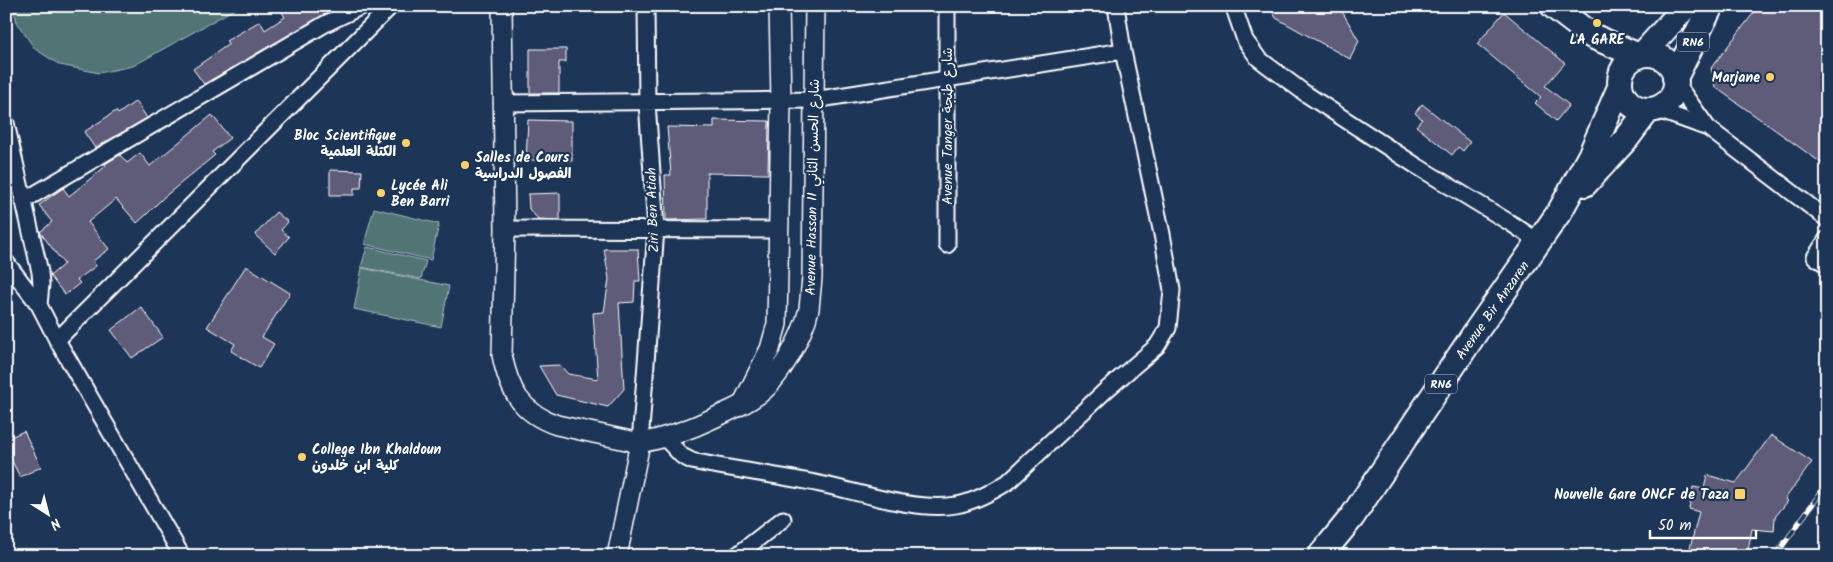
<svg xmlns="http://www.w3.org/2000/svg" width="1833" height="562" viewBox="0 0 1833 562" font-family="Kalam,'Playpen Sans Arabic',sans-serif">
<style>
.green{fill:#517474;stroke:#a8baba}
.building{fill:#5e5b7a;stroke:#fff}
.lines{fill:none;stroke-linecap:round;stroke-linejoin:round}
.minor-casing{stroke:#fff;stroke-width:19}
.tertiary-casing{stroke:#fff;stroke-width:22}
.primary-casing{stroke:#fff;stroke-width:28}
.minor{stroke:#1d3557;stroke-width:15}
.tertiary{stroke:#1d3557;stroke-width:19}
.primary{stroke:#1d3557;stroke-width:24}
.rail-casing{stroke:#fff;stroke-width:5.5}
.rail{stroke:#1d3557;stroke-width:4;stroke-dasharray:11;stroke-linecap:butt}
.poi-dot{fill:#ffd166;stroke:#1d3557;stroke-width:2}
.labels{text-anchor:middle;stroke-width:4.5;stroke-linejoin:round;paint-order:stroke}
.shield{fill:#1d3557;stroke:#bbc2cd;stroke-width:1}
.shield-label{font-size:12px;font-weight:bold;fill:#fff}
.poi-label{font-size:14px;font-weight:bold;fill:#fff;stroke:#1d3557;text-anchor:end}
.street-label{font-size:14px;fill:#fff;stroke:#1d3557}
</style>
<rect width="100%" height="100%" fill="#1d3557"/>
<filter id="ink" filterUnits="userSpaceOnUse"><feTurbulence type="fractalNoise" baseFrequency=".02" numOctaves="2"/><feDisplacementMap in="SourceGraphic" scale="10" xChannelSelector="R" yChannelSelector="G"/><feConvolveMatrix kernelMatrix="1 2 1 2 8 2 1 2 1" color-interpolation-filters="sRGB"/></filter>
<g filter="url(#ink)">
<path class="green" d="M13,6H240L133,66L99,73L60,65L35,49L17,23Z
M374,208L439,224L431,260L364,244Z
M367,247L426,261L421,279L361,267Z
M362,268L449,286L441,327L354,309Z"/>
<path class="building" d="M289,6H323L327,13L204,84L193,69L229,44L226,41L260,21L265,30L285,17L281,11Z
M1269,6H1339L1359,41L1350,59L1276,18Z
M1759,6H1827V167L1715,87L1711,68Z
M1504,12L1565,63L1545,86L1569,105L1556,121L1535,103L1541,97L1477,44Z
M530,49H566V62H559V93H530Z
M136,101L147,118L95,148L84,132L116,111L118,114Z
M1422,104L1470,142L1463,151L1458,147L1452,155L1416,126L1422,119L1415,113Z
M212,115L230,138L212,152L215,155L163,198L146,215L137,223L116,199L88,222L109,249L93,261L96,266L77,280L80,283L65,295L50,276L64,264L40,232L52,222L39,205L63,188L69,196L106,166L105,164L120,155L127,163L140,153L150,166Z
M528,120L572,121V161L526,160Z
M714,120L769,121L768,174L707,173V219L666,220L665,175H671L667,127L714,128Z
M330,170L362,171L361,188H354V195H330Z
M560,193V220L538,219L529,209L528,194Z
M276,212L288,222L281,230L289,237L275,253L255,235Z
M604,249H638L640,281H635L634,302L619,303L624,389L608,407L556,395L539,366L560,365L568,374L598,379L593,313L604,312L609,279Z
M246,266L290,293L262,337L274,344L259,368L231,351L235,344L207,327Z
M141,307L163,337L132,358L111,330Z
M24,431L41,467L20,477L6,449V439Z
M1771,435L1812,462L1785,499L1788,501L1775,517L1774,531L1752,529L1747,556H1688L1699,512L1689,509L1693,487L1704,489L1707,475L1736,483Z"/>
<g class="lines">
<g class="minor-casing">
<path id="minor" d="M947,6V245
M1235,6V11L1245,40L1258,58L1267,65L1306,94L1415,165L1512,224L1539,242
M502,103L814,100L1123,51
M1655,109L1708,128L1676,83
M6,123L40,272L41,284L39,305
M1708,128L1827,219
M23,201L325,24L362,6
M505,229L778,230
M1827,239L1815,257L1827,265
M6,262L39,305L57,340L182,556
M57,340L391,6
M665,438L682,456L692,461C735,470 778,475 820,484C860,492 916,512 956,505C974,502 992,492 1008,482L1105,391L1157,346L1168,328L1172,290L1162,234L1123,51L1116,6
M640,443L656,229L647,103L646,6
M736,556L783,519"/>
</g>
<g class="tertiary-casing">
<path id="tertiary" d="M502,6L505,229L502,355C509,390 521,413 557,425L640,443L617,556
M744,401L770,349L777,324L781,101L779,6
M640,443C667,438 691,429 716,417C729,411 744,405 756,396C779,381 803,335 809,309C810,299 811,288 812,278L815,6"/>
</g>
<g class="primary-casing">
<path id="primary" d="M1553,6L1592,36L1639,56
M1620 82a28 28 0 1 1 56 0a28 28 0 1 1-56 0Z
M1642,55L1686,6
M1675,78L1711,6
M1585,184L1627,138L1648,110
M1320,556L1352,517L1477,330L1560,211L1590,156L1620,87"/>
</g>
<use href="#minor" class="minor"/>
<use href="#tertiary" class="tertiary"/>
<use href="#primary" class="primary"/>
<g class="rail-casing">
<path id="rail" d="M1775,556L1827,484"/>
</g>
<use href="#rail" class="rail"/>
</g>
</g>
<g class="poi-dot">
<circle cx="1597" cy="23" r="5"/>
<circle cx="1770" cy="77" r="5"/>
<circle cx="406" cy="143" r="5"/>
<circle cx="465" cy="165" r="5"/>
<circle cx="381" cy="193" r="5"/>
<circle cx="302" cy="457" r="5"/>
<rect x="1734" y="488" width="12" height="12" rx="2.5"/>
</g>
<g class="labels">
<g class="shield">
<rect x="1677" y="32.5" width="32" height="19" rx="4"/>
<rect x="1425" y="374.5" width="32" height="19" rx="4"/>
</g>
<g class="shield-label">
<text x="1693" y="46">RN6</text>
<text x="1441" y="388">RN6</text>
</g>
<g class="poi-label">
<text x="1597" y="44" text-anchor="middle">LA GARE</text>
<text x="1760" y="82">Marjane</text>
<text x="396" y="140">Bloc Scientifique<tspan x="396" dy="16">الكتلة العلمية</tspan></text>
<text x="475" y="162" text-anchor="start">Salles de Cours<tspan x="475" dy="16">الفصول الدراسية</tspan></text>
<text x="391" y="190" text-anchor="start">Lycée Ali<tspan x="391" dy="16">Ben Barri</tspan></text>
<text x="312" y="454" text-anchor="start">College Ibn Khaldoun<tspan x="312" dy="16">كلية ابن خلدون</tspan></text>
<text x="1729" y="499">Nouvelle Gare ONCF de Taza</text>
</g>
<g class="street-label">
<text transform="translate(947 126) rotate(-90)" y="5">Avenue Tanger شارع طنجة</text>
<text transform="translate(812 187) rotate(-89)" y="5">Avenue Hassan II شارع الحسن الثاني</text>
<text transform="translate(652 210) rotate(-92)" y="5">Ziri Ben Atiah</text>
<text transform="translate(1492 310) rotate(-55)" y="5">Avenue Bir Anzaren</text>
</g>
</g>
<rect width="1833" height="562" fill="none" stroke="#1d3557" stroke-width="25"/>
<rect x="12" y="12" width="1808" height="537" fill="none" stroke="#fff" stroke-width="2" filter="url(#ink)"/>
<g transform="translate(48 514) rotate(144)" stroke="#1d3557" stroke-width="4" paint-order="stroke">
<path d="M0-4L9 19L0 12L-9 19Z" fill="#ffffff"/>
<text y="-8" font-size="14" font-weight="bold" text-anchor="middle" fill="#ffffff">N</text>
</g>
<path d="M1650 530v8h106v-8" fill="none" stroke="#ffffff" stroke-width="2.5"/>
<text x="1658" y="530" font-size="15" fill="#ffffff" stroke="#1d3557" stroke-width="4" paint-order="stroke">50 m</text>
</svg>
